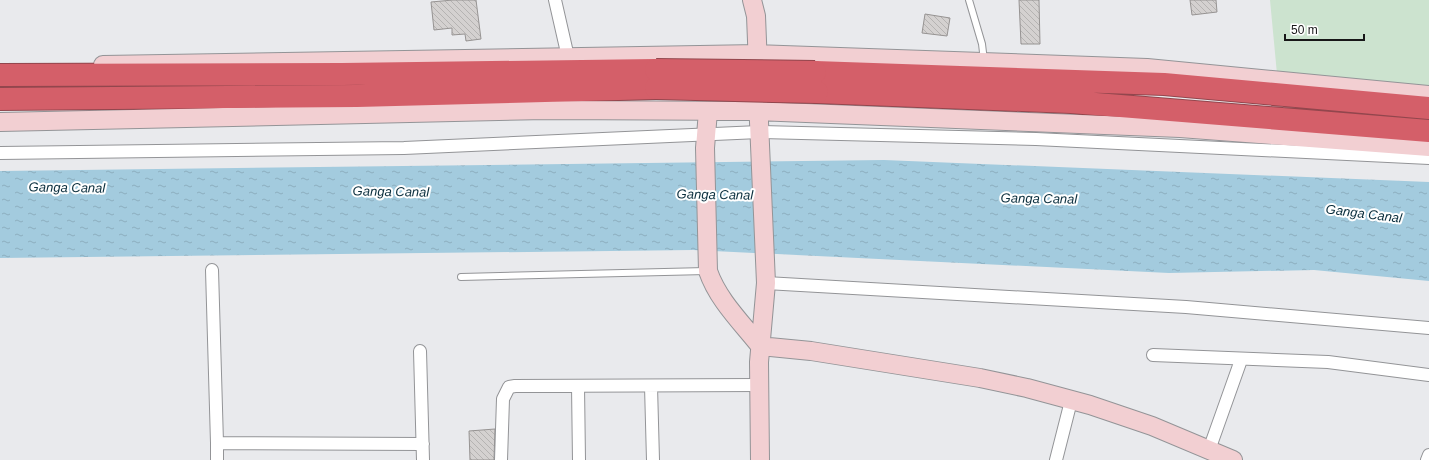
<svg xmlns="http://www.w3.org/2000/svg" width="1429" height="460" viewBox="0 0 1429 460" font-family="Helvetica,sans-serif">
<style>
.garden{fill:#cce3cf}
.water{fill:url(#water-ripples)}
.building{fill:url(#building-back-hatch);stroke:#969392}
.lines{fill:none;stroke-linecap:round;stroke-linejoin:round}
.lane-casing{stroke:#939497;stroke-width:8}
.street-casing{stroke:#939497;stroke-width:14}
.secondary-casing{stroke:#939497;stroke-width:20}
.highway-casing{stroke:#92464d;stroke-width:24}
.lane{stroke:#fff;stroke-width:6}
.street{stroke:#fff;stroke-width:12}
.secondary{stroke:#f2cfd2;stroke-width:18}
.highway{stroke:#d45f69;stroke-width:22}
.highway-bridge-casing{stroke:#92464d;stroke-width:24;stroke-linecap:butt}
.highway-bridge{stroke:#d45f69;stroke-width:22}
.labels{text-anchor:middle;stroke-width:4;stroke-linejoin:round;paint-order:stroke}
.water-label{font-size:13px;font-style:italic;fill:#092d3c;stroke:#fff}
</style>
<defs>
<pattern id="water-ripples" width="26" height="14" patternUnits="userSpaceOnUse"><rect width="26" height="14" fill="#a3cbde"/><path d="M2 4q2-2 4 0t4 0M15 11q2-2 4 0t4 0" fill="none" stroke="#8caebe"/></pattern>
<pattern id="building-back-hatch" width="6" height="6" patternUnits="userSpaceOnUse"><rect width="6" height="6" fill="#d4d1d0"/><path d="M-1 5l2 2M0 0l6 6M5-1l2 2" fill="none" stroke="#b5b3b2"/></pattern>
</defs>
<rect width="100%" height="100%" fill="#e9eaed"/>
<path class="garden" d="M1270,0H1429V89L1277,74Z"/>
<path class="water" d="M884,160L1429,182V281L1314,270L1169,273L693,250L0,258V171Z"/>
<path class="building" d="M453,0H476L481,39L466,41L465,34L452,35V28L434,30L431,2Z
M1019,0H1039L1040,44H1021Z
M1190,0H1216L1217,12L1192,15Z
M925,14L950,18L947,36L922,33Z
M495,429L494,460H470L469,431Z"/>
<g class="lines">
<g class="lane-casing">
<path id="lane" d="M969,0L982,44L984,61
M461,277L706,271"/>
</g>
<g class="street-casing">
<path id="street" d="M555,0L568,57
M0,153L404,148L759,132L1036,139L1429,158
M212,270L217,443L423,444
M766,283L1186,307L1429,328
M420,351L423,460
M1153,355L1328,362L1429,375
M578,386L579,460
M651,386L653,460
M1209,450L1241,360
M217,460V443
M501,460L503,399L509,387L515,386L759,385
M1056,460L1071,401
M1427,460L1429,455"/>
</g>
<g class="secondary-casing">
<path id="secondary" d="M752,0L756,16L758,66
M103,65L758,54L1147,68L1429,95
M758,99L766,283L759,362L760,460
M708,111L705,148L708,271C718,300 741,322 760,346L811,351L980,378L1027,388L1090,405L1152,426L1233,460
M0,122L546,110L758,111L1180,128L1429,147"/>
</g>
<g class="highway-casing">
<path id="highway" d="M815,72L1164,84L1429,108
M0,75L342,74L656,70
M817,92L1071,102L1429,131
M0,99L357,96L656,88"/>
</g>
<use href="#lane" class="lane"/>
<use href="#street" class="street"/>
<use href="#secondary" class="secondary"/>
<use href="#highway" class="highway"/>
<g class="highway-bridge-casing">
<path id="highway-bridge" d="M656,70L815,72
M656,88L817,92"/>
</g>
<use href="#highway-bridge" class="highway-bridge"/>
</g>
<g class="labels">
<g class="water-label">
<text transform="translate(67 187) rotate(1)" y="5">Ganga Canal</text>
<text transform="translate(391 191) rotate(1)" y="5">Ganga Canal</text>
<text transform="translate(715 194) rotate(1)" y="5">Ganga Canal</text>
<text transform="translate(1039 198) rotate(1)" y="5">Ganga Canal</text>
<text transform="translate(1364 213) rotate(7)" y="5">Ganga Canal</text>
</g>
</g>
<path d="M1285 34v6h79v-6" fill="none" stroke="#171718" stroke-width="2"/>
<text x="1291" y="34" font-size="12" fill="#171718" stroke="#ffffff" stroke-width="3" paint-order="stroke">50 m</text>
</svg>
